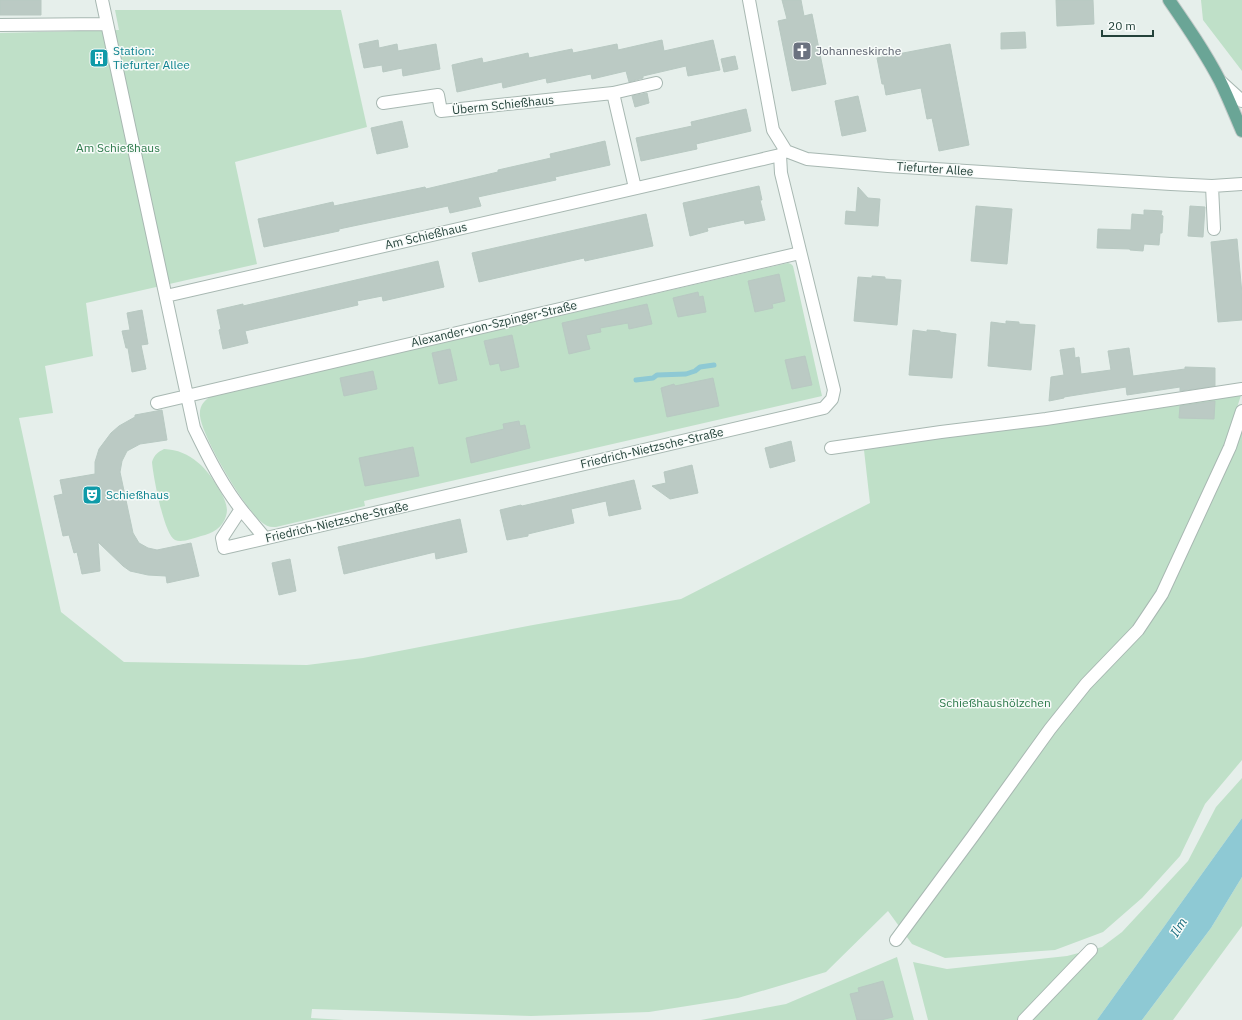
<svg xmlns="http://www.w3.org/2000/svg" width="1242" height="1020" viewBox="0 0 1242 1020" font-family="'IBM Plex Sans',sans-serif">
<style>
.green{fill:#bfe0c8}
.water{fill:#8ec9d4}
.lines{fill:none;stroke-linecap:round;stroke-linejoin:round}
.stream{stroke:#8ec9d4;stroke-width:5}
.building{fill:#bbcac4;stroke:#b8c9c2}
.minor-casing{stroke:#a8b8b2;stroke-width:14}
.major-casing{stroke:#c2cac8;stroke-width:14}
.minor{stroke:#fff;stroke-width:12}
.major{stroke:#6aa596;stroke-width:12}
.labels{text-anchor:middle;stroke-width:3;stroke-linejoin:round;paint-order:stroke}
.culture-label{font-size:12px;fill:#0d838f;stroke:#f7fbf9;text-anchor:start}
.worship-label{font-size:12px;fill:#5b616d;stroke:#f7fbf9;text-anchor:start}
.street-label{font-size:12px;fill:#24423a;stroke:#f7fbf9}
.park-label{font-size:12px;fill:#2d7a4b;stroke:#f7fbf9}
.water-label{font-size:13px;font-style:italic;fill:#1c6f80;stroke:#f7fbf9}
</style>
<rect width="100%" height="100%" fill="#e6efeb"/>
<path class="green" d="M1201,0H1242V71L1203,20Z
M115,10H341L367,127L235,162L257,264L86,303L93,356L45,366L53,413L19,418L61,612L124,662L307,665L363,658L533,625L681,599L870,503L864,450L1178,402L1241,395L1232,424L1242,425V760L1205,804L1180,856L1142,898L1103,932L1055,950L945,958L912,944L888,911L826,972L738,998L649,1012L531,1016L312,1009L311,1018L344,1020H0V33L119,30Z
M788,263L791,264L793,266L822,396L364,501L365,506L276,527C272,527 268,527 264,524C246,512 202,437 200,416C199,406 204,400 212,396Z
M164,449C191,450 208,469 220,491C224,498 229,507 226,516C223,527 212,534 201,536C194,538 182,543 175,540C164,535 153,475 152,462C154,455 158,452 164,449Z
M1242,778V818L1097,1020H928L913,962L947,969L1067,956L1102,947L1122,932L1188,861L1216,807Z
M1242,877V926L1173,1020H1142L1211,928Z
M897,957L914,1020H701L786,1004Z"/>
<path class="water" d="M1242,818V877L1211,928L1142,1020H1097Z"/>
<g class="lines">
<path class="stream" d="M636,380L653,378L657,375L686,374L695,371L700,367L714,365"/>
</g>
<path class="building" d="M0,0H41V15H0Z
M782,0H801L804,16L812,14L826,84L792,91L778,21L787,19Z
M1056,0H1093L1094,24L1057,26Z
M1025,32L1026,48L1001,49V33Z
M378,40L379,48L397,44L398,51L436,44L440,69L403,76L402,68L383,72L382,65L364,68L359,44Z
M662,40L664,51L713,40L720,70L688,76L686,66L643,76V78L629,82L626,71L592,79L591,74L547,83L546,78L503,88L502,82L457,92L452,65L482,58L483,63L528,53L529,58L572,49L573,53L617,44L618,50Z
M950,44L969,145L939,151L932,118L927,119L921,88L886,95L884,84H882L877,58Z
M735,56L738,69L724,72L721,59Z
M647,93L649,103L635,107L632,96Z
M858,96L866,131L842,136L835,101Z
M746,109L751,131L696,144L697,149L641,161L636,138L692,126L691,122Z
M402,121L408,147L377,154L371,128Z
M605,141L610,165L555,177L556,180L478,197L481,206L450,213L448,206L339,229V231L264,247L258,219L333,202L334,206L425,187L426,189L498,172V170L551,158L550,154Z
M759,186L762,200H760L765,220L745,224L744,220L707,228L708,231L690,236L683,203Z
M858,187L868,198L880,199L878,226L845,224L846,211L856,212Z
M976,206L1012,209L1007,264L971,261Z
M1190,206L1205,207L1203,237L1188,236Z
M1144,210L1162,211L1161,215L1163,216L1162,233H1160L1159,245L1144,244L1143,251L1130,250V249L1097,248L1098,229L1131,230L1132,214L1144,215Z
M646,214L653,246L585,261L584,258L479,282L472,253Z
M1237,239L1242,294V320L1218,322L1211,242Z
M438,261L444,287L383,301L382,296L357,301L358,305L245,331L248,343L223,349L219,330L221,329L217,310L243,304V306Z
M779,274L785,301L772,304L773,308L755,312L748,281Z
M872,276L885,277V279L901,280L897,325L854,321L858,277L872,278Z
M698,292L699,297L703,296L706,312L678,317L673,298Z
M647,304L652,324L629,329L628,323L600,328L601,332L586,335L590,349L569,354L562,323Z
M142,310L148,344L141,345L146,369L132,372L128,348H126L122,331L130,330L127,313Z
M1006,321L1019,322V324L1035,325L1031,370L988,366L991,322L1006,324Z
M913,330L927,332V330L940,331V332L956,334L952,378L909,375Z
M512,335L519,367L501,371L499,363L490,365L484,341Z
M1074,348L1075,358L1079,357L1081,374L1111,370L1108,351L1129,348L1133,376L1185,369V367L1215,368V386L1180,391V387L1127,395L1126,387L1064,397V398L1049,401L1051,377L1064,375L1060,350Z
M450,349L457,380L439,384L432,353Z
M805,356L812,385L792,389L785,360Z
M373,371L377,389L344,396L340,378Z
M713,378L719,406L667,417L661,388L674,384L675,386Z
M1215,401L1214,419L1179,418L1180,406Z
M162,410L167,440L140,444L127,451L122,461L120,472L133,533L139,543L148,548L157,550L191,543L199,576L167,583L166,576L148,575L130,571L123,566L98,542L100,571L82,574L77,552L74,553L69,535L63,536L54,496L63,494L60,480L95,474V462L99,449L111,433L119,426L135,417V415Z
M519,421L520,426L525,425L530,448L471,463L466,438L504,429L503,424Z
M791,441L795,461L770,468L765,448Z
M413,447L419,476L365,486L359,458Z
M692,465L698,493L670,499L652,486L666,483L664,472Z
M634,480L641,509L609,516L606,501L571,509L574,523L528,534V536L507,540L500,510L521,505L522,506Z
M460,519L467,552L436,559L435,552L344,574L338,547Z
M290,559L296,591L279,595L272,563Z
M883,981L893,1017L881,1020H857L850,994L859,992L858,988Z"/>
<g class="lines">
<g class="minor-casing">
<path id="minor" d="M102,0L194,428C208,457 223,487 244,513C251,521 258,530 265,538
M749,0L773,130L786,151L807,159L888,166L1171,184L1212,186L1242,184
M0,25L107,24
M1221,82L1242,101
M613,93L635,188
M383,103L438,95L441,111L613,93L656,83
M1212,186L1214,229
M166,296L759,160L780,155L785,151
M157,403L800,253
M831,448L941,432L1046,419L1242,389
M241,509L222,538L224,548L824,408L832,399L834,390L781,173L780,155
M896,940L973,836L1050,729L1086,684L1138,630L1162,594L1230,447L1242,411
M1024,1020L1091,950"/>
</g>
<g class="major-casing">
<path id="major" d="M1169,0C1187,26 1205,52 1220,81C1228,97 1235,115 1242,131"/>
</g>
<use href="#minor" class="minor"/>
<use href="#major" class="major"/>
</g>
<defs>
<g id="church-square" transform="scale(1)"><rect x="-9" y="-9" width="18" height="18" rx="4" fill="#6b7280" stroke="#f7fbf9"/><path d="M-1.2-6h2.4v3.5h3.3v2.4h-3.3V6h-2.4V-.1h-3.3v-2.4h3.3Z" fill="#fff"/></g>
<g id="building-square" transform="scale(1)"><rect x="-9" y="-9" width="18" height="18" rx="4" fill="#0f9aa8" stroke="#f7fbf9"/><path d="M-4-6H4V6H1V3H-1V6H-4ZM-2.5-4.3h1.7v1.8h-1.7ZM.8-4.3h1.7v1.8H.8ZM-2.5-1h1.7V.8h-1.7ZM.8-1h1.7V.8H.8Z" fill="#fff"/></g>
<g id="theatre-square" transform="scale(1)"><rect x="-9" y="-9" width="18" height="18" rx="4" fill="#0f9aa8" stroke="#f7fbf9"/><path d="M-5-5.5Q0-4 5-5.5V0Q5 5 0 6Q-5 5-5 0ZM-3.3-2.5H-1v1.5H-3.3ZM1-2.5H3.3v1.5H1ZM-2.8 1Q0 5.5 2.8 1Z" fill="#fff"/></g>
</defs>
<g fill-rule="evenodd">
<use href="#church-square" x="802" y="51"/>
<use href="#building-square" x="99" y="58"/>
<use href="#theatre-square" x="92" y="495"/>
</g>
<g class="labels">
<g class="culture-label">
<text x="113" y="55">Station:<tspan x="113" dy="14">Tiefurter Allee</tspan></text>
<text x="106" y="499">Schießhaus</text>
</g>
<g class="worship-label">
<text x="816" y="55">Johanneskirche</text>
</g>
<g class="street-label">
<text transform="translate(503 105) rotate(-6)" y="4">Überm Schießhaus</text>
<text transform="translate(935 169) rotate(4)" y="4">Tiefurter Allee</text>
<text transform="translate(426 236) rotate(-13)" y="4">Am Schießhaus</text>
<text transform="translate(494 324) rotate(-13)" y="4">Alexander-von-Szpinger-Straße</text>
<text transform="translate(652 448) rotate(-13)" y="4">Friedrich-Nietzsche-Straße</text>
<text transform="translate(337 522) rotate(-13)" y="4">Friedrich-Nietzsche-Straße</text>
</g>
<g class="park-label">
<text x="118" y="152">Am Schießhaus</text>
<text x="995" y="707">Schießhaushölzchen</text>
</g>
<g class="water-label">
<text transform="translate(1178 927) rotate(-57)" y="5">Ilm</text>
</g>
</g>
<path d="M1102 30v6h51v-6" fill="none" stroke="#24423a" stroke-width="2"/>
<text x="1108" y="30" font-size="12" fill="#24423a" stroke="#f7fbf9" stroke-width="3" paint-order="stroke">20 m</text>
</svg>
